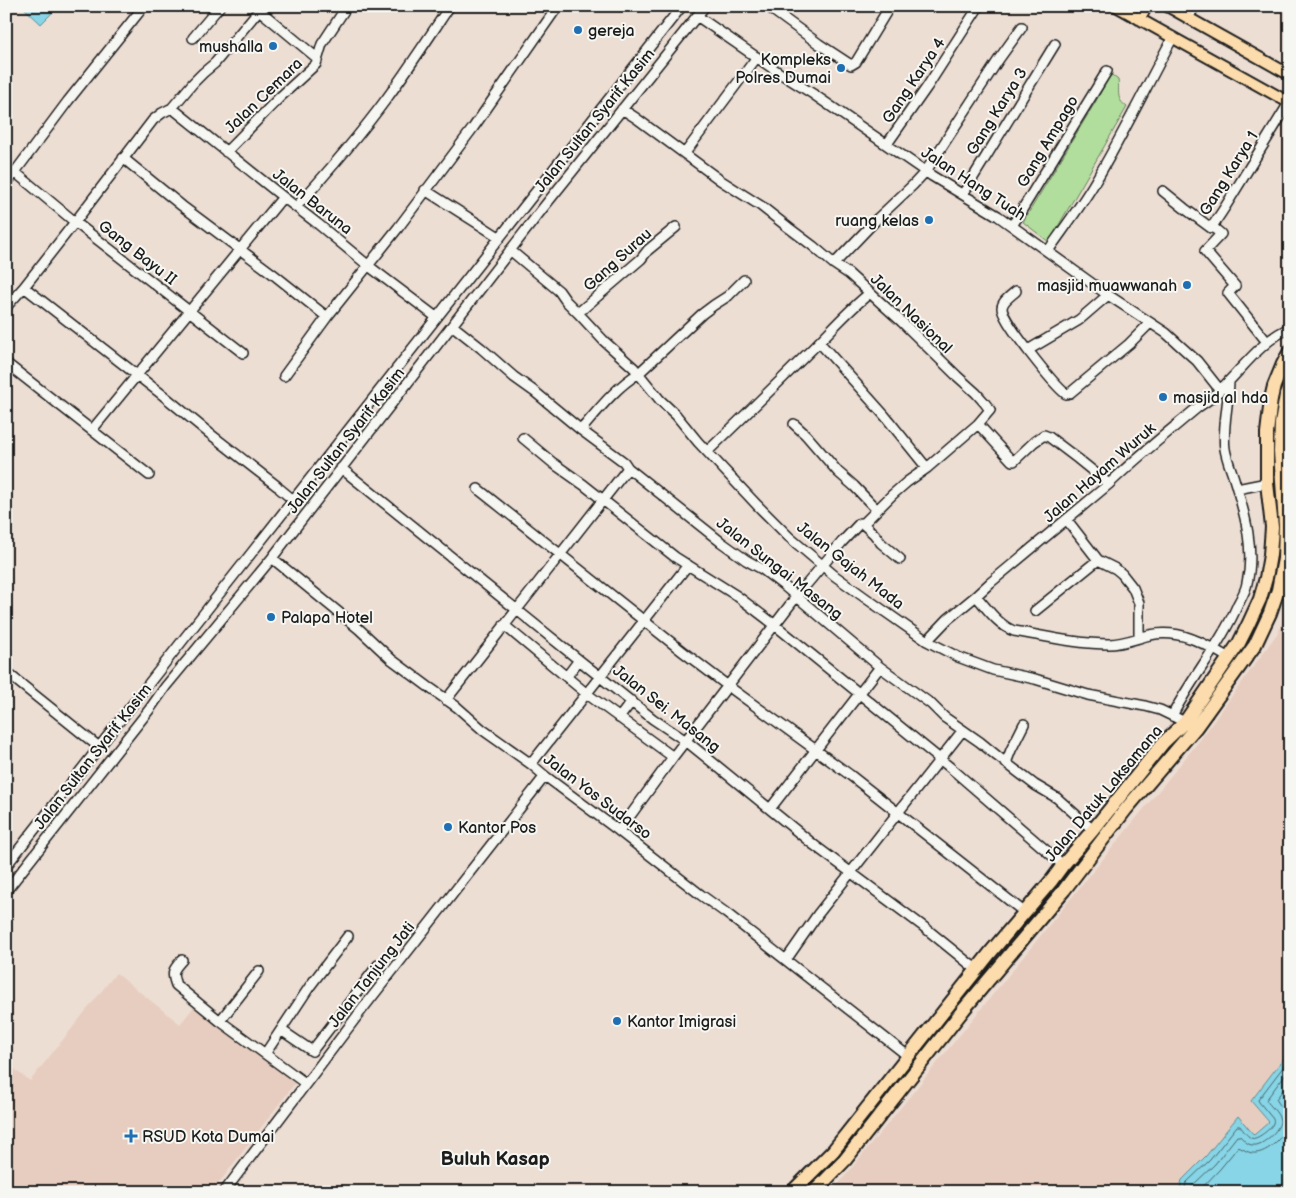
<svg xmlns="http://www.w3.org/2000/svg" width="1296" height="1198" viewBox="0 0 1296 1198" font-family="'Balsamiq Sans',sans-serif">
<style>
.built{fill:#e7cdbf}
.green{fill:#b1de9c;stroke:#667d5c}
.water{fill:#87d5e6;stroke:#5c8b95}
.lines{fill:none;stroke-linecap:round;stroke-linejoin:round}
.shore{stroke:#47666d;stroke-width:1}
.minor-casing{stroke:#1c1c1c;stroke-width:12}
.major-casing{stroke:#1c1c1c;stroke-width:14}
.highway-casing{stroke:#1c1c1c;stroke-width:16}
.minor{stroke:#f6f6f2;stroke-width:9}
.major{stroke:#fcdcac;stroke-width:10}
.highway{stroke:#fcdcac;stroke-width:12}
.poi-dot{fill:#1f6fb2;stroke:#f6f6f2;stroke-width:2}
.labels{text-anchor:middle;stroke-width:4;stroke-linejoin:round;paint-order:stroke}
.poi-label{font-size:16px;fill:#1c1c1c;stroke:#f6f6f2;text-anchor:start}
.street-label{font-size:16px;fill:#1c1c1c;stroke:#f6f6f2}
.quarter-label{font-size:19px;font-weight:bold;fill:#1c1c1c;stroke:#f6f6f2}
</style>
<rect width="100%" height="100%" fill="#edded4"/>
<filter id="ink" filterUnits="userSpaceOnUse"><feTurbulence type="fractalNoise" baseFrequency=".02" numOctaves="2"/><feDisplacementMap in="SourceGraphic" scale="10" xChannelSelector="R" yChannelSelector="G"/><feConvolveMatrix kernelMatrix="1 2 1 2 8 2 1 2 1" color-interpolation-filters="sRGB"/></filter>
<g filter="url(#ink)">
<path class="built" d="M1290,591V1050L1251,1101L1269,1122L1254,1135L1238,1117L1206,1156L1182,1180L1179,1192H832L1200,740L1279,631Z
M116,973L180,1024L194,1007L296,1082L212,1192H6V1063L30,1081Z"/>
<path class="green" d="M1112,75L1118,80C1120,93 1115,98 1127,107L1049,242L1023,222L1096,101L1108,78Z"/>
<path class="water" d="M22,6H59L41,24Z
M1290,1050V1192H1179L1182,1180L1206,1156L1238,1116L1254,1135L1269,1122L1251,1101Z"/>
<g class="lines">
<path class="shore" d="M1184,1192L1186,1183L1210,1160L1237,1126H1240C1243,1130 1247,1136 1251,1138C1256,1141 1272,1128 1273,1123C1274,1121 1273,1120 1273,1119L1259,1102L1258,1100L1290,1058
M1190,1192L1192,1186L1215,1164L1237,1136H1240C1244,1140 1247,1145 1253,1145C1262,1147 1281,1129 1280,1120C1278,1112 1270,1106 1266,1100L1290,1068
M1198,1192L1220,1169L1238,1147C1244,1149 1249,1154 1256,1153C1270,1152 1291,1131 1287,1116C1285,1110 1279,1105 1276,1099L1290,1081"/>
<g class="minor-casing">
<path id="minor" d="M767,6L819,44L851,65L856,62L890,6
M697,16L778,72L813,94L932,176L998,216L1108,295L1166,333L1197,361L1220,390
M1188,18L1195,6
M193,38L220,6
M172,108L283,197L318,224L370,267L436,317
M887,144L927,87L979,6
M226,152L279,98L316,64L322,44L347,6
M685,153L757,57
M123,158L182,206L273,274L327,317
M16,173L75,222L243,353
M6,184L68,101L144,6
M425,190L499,237
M1163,191L1184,208L1211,228
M963,194L1055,44
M296,207C328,172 359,136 387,98C409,68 429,37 450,6
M1012,226L1107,71
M510,250L559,291L566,301L578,313L604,341L634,368L660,400L676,415L698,442L757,505L789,537L835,576L867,599L927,641L958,657L993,670L1035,679L1088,695L1145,706L1160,710L1185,722
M1048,251C1064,228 1081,206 1095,182C1123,135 1147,85 1173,37
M834,264L878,218L913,185L926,171L999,59L1022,27
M24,287L164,396L209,433L277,486
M1016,291C1012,295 1002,301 1002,308C1002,321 1055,386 1066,394L1070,393L1129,344L1150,323
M6,307L24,287L75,222L153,120L162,113L172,108L193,83L203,73L215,63L259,10L317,58
M578,313L641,259L648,250L676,227
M453,326L481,348L514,377L535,392L581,430L624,462L628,468L721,542L746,560L762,569L783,585L880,667L931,704L944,717L980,742L997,756L1035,785L1057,798L1093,830
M819,342L885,416L927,468
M1267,342L1228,293L1235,286L1205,251L1221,234L1215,229L1211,228C1218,218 1224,209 1230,199C1250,167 1269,135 1289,103
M1028,350L1079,320L1108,295
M6,363L149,475
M284,376L327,317L398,228L473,128L558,6
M794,424L806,435L838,472L854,486L877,510
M978,424L1012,461H1014L1034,442L1044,435L1049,437L1078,459L1109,484
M92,430L283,197
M581,430C599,409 615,388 639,373L702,314L714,305L728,296L744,280
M523,438L553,463L584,485L675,557L737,596L775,625L952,769L1063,865
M708,451C741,419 774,387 807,354C828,334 847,311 870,293
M341,468L579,660L653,719L686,741L717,766L814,845L924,927L977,970
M280,489L292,499
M478,489L682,651L728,686L850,775L1024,912
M1237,489L1267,483
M1067,520L1098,560L1116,569L1122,574L1133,588L1139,603V638
M863,524L874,534L881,543L900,559
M272,558L359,629L391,659L430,688L457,707L483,730L531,764L545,776L619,831L701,895L726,913L908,1056
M976,596C987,608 998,625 1014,631C1045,636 1077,644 1109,644C1123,644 1137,638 1150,635C1180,629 1204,643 1229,658
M1035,611L1098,560
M504,625L587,694L673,757
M927,641L948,619L976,596L990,583L1109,484C1137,457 1167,433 1197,408C1205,402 1214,397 1221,389C1242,369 1263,339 1290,328
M6,672L99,747
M567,676L579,660
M446,700L628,468
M1172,716C1192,677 1221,644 1238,604C1242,597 1246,590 1247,583C1255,550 1245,514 1235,482C1232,471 1227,461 1225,449C1222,427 1229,403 1229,381
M619,718L632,701
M1006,763L1011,750L1024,724
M531,764L688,565
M770,809L880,667
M619,831L673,757L796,597L842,542L860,523L863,524L892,495L907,482L927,468L978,424L990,410L984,402L976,393L957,376L902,322L849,274L834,264L813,246L789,228L761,206L720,180L636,118L622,109
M6,866C231,579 455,291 682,6
M6,891L149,710L166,686L272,558L543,208L705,6
M182,960C173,970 171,972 176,985L220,1021L305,1083
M786,960L818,914L963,730
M220,1021L259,971
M281,1030L312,1051L378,965
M265,1054L310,986L348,936
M224,1192L361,1011L545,776"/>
</g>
<g class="major-casing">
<path id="major" d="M1116,6L1290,103
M1167,6L1290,75
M1139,19L1147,6"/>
</g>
<g class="highway-casing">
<path id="highway" d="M792,1192L833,1151L990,953L1052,880L1063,865L1093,830L1163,743L1185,722L1239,643L1248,625L1260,599L1266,578L1270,555L1272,527L1267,483V433L1271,399L1274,386L1283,364L1290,351
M814,1192L845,1160L964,1009L1064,890L1126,809L1196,727L1255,645L1270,613L1278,590L1284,559L1285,525L1280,452L1281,424L1286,395L1290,386"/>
</g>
<use href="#minor" class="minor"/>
<use href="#major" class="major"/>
<use href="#highway" class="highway"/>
</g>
</g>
<g class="poi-dot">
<circle cx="578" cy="30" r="5"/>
<circle cx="273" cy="46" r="5"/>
<circle cx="841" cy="68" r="5"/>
<circle cx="929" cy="220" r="5"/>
<circle cx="1187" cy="285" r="5"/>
<circle cx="1163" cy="397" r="5"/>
<circle cx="271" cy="617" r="5"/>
<circle cx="448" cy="827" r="5"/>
<circle cx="617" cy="1021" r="5"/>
<path d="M128.5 1128.5h5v5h5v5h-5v5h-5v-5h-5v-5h5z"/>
</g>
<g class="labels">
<g class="poi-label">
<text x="588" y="36">gereja</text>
<text x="263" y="52" text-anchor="end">mushalla</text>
<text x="831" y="65" text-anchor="end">Kompleks<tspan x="831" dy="18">Polres Dumai</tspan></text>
<text x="919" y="226" text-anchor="end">ruang kelas</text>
<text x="1177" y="291" text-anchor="end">masjid muawwanah</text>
<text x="1173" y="403">masjid al hda</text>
<text x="281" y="623">Palapa Hotel</text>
<text x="458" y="833">Kantor Pos</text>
<text x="627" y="1027">Kantor Imigrasi</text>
<text x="142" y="1142">RSUD Kota Dumai</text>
</g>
<g class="street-label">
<text transform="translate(913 80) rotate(-56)" y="6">Gang Karya 4</text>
<text transform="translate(263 95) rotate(-44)" y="6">Jalan Cemara</text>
<text transform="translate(996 111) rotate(-58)" y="6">Gang Karya 3</text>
<text transform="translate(594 120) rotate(-51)" y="6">Jalan Sultan Syarif Kasim</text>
<text transform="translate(1047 141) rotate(-59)" y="6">Gang Ampago</text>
<text transform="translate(1228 173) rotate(-58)" y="6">Gang Karya 1</text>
<text transform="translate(974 183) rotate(33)" y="6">Jalan Hang Tuah</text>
<text transform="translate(313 201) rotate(38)" y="6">Jalan Baruna</text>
<text transform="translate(138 252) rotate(38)" y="6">Gang Bayu II</text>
<text transform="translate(617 259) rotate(-42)" y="6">Gang Surau</text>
<text transform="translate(912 313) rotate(44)" y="6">Jalan Nasional</text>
<text transform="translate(345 440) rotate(-52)" y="6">Jalan Sultan Syarif Kasim</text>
<text transform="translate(1099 472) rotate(-41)" y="6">Jalan Hayam Wuruk</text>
<text transform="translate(851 565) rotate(38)" y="6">Jalan Gajah Mada</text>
<text transform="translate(780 568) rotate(38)" y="6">Jalan Sungai Masang</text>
<text transform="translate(667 708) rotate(38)" y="6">Jalan Sei. Masang</text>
<text transform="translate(92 756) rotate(-52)" y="6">Jalan Sultan Syarif Kasim</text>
<text transform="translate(1103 793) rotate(-50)" y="6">Jalan Datuk Laksamana</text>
<text transform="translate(598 796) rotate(37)" y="6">Jalan Yos Sudarso</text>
<text transform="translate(371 974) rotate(-52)" y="6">Jalan Tanjung Jati</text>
</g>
<g class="quarter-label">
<text x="495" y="1165">Buluh Kasap</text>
</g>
</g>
<rect width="1296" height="1198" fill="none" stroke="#f6f6f2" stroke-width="25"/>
<rect x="12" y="12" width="1271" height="1173" fill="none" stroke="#1c1c1c" stroke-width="2" filter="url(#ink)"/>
</svg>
